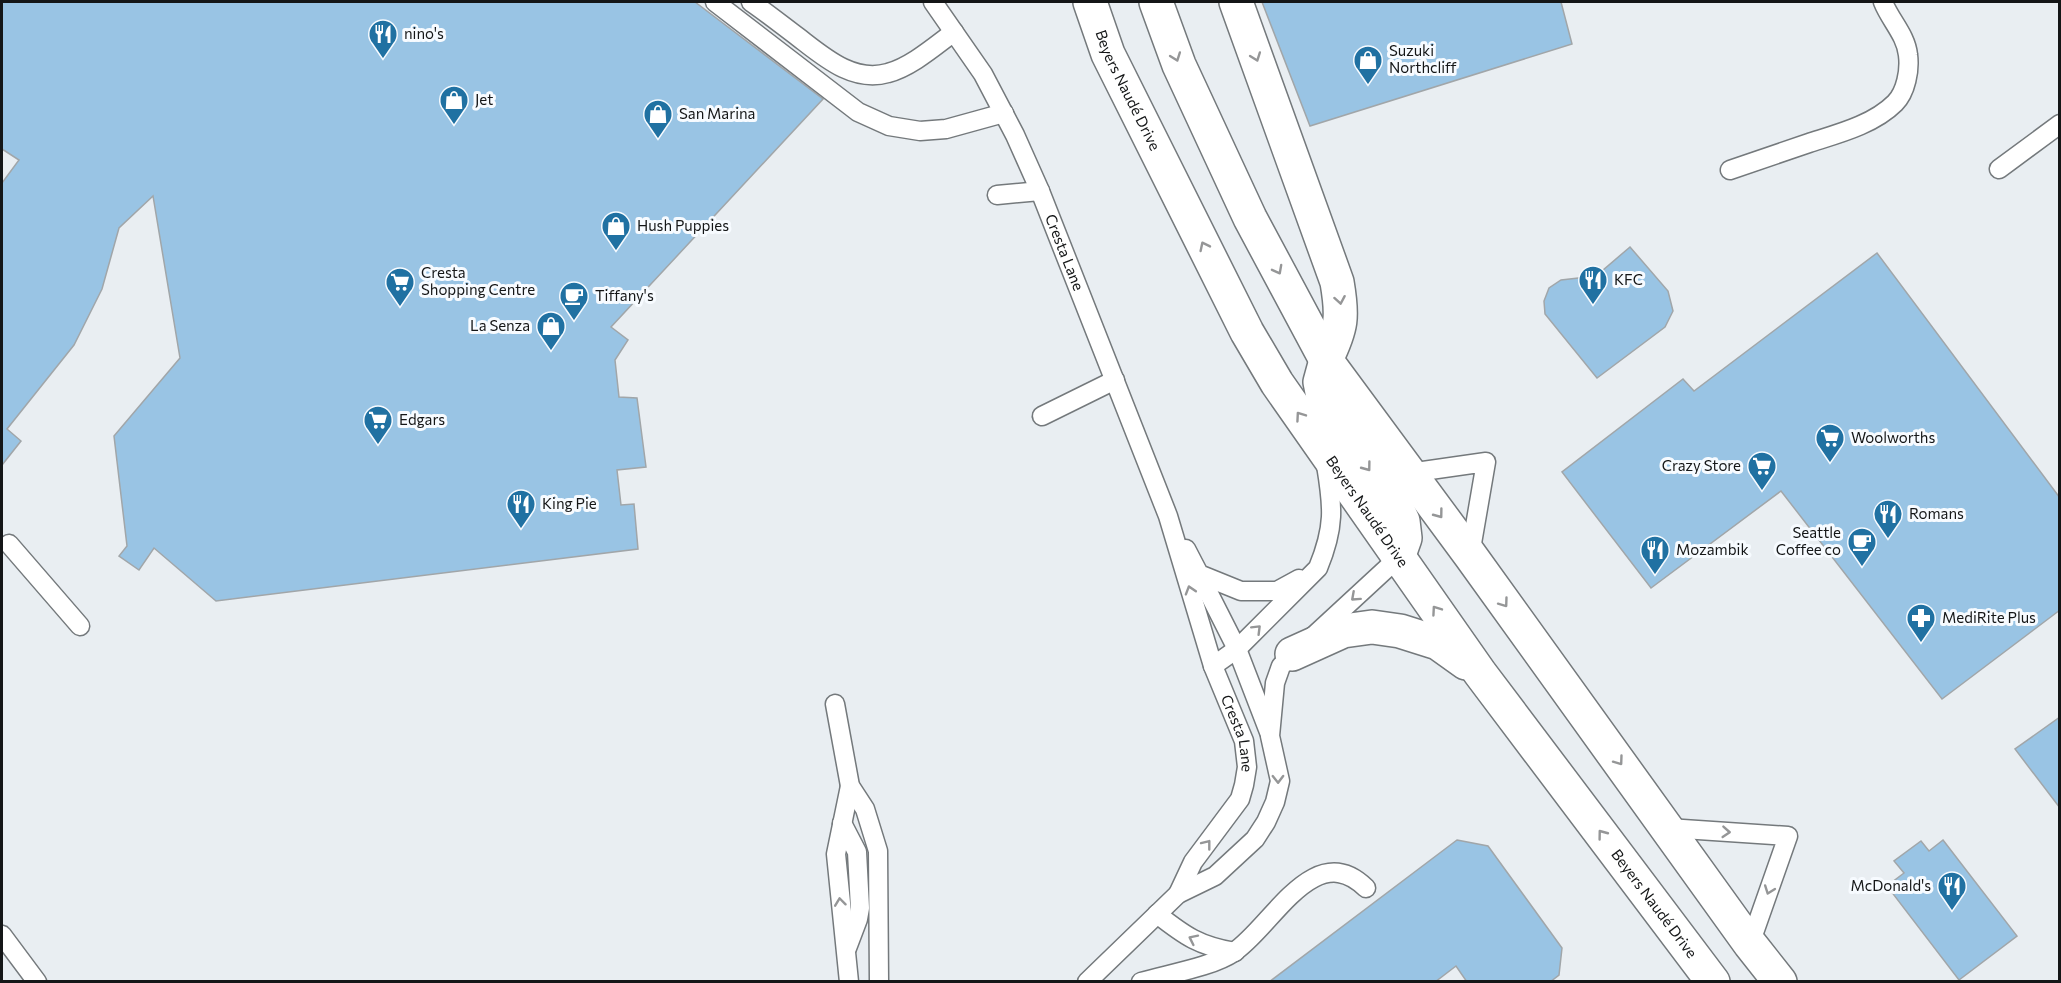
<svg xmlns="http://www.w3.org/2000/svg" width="2061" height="983" viewBox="0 0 2061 983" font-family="Commissioner,sans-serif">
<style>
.building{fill:#99c4e4;stroke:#a1a6a9;stroke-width:1.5}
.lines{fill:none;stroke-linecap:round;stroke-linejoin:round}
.lane-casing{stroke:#74797c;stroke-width:21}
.street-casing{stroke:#74797c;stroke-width:36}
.primary-casing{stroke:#74797c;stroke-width:36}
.lane{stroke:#fff;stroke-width:18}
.street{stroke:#fff;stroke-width:33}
.primary{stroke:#fff;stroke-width:33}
.oneway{stroke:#959697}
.labels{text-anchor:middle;stroke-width:6;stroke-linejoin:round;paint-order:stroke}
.poi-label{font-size:15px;fill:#141617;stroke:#f7fbff;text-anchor:start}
.street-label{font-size:15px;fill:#141617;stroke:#f7fbff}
</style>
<rect width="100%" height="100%" fill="#e9eef2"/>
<path class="building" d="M2,2H695L823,99L611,327L628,340L615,360L619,397L637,398L646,467L617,470L621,505L634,504L638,549L216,601L154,548L139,570L119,556L127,546L114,436L180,358L153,196L119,228L102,289L74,345L7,429L21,441L2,465V183L19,160L2,149Z
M1262,2H1561L1572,44L1310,126Z
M1630,247L1668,291L1673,311L1665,327L1597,378L1545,314L1544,301L1549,288L1561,280L1596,276Z
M1877,253L2060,498V610L1942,699L1781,491L1651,588L1562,472L1683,379L1694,391Z
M2060,717V808L2015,749Z
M1457,840L1488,846L1562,948L1559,975L1550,982H1467L1456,966L1435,982H1269Z
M1943,840L2017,936L1959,980L1887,886L1904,873L1894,861L1921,841L1929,851Z"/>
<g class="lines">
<g class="lane-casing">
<g id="lane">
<path d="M715,2L858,112L889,126L920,131L946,129L1004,113"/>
<path d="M751,2C767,13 782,25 798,37C824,57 853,83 888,73C911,67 935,46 954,32"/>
<path id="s1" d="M933,2L983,74L1015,135L1040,191L1168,516L1213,666L1244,741L1247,767L1244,785L1240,799L1193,862L1178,894"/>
<path d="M1999,169L2060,124"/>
<path d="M1730,170C1756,161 1782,152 1809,143C1837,134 1873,125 1895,103C1906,92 1910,70 1908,55C1906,35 1890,20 1883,2"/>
<path d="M997,195L1040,191"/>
<path d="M1042,416L1115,380"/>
<path d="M1409,473L1486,462L1470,555"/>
<path d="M9,544L80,626"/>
<path d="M1186,549L1199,574L1241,591H1277L1299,579"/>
<path d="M1199,574L1237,649L1269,732"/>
<path d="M1213,666L1237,649L1318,568C1335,527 1333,507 1326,465"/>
<path d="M835,704L850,786L865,809L878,851L879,982"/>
<path d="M842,823L857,852L860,908L858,919L847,948"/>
<path d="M1668,828L1788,836L1750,944"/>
<path d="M1157,914C1185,936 1199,946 1235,952"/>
<path d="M2,935L37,982"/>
<path d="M849,982L836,854L850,786"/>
<path d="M1087,982L1178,894L1215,876L1255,839L1266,822L1275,802L1280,781L1270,736L1275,683L1281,666L1398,558"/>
<path d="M1141,982C1168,974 1212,967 1234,952C1272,927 1314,837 1366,888"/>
</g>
</g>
<g class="street-casing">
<path id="street" d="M1236,2L1337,282C1343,317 1342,327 1326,360"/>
</g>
<g class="primary-casing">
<g id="primary">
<path id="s2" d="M1090,2L1108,54L1247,332L1277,383L1480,673L1713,982"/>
<path d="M1156,2L1179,65L1250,218L1326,360L1470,555L1750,944L1780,982"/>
<path d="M1326,360L1320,382L1323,397L1333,420L1395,504L1403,521L1405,538L1398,558"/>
<path d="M1292,654L1343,631L1372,627L1400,631L1438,643L1466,663"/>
</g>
</g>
<use href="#lane" class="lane"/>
<use href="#street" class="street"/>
<use href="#primary" class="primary"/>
</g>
<defs><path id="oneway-chevron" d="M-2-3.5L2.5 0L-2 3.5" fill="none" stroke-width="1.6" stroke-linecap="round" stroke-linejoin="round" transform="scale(1.5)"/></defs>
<g class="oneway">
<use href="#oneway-chevron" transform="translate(1176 57) rotate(70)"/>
<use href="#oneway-chevron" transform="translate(1256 57) rotate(70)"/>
<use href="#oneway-chevron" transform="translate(1204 246) rotate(-116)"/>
<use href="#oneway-chevron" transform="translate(1278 270) rotate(62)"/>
<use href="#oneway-chevron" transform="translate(1340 300) rotate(80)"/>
<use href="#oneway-chevron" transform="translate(1300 416) rotate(-125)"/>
<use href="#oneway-chevron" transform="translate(1367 467) rotate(53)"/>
<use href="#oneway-chevron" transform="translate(1439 514) rotate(53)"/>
<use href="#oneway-chevron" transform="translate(1190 590) rotate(-107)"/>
<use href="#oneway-chevron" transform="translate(1355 597) rotate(138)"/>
<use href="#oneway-chevron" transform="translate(1504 603) rotate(54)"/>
<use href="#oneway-chevron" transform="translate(1436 610) rotate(-125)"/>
<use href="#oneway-chevron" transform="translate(1257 629) rotate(-45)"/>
<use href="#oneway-chevron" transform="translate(1619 761) rotate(54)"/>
<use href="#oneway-chevron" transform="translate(1278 779) rotate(89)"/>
<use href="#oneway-chevron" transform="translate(1726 832) rotate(4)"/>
<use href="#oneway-chevron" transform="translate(1602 834) rotate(-127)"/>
<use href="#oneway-chevron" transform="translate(1207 844) rotate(-52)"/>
<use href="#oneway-chevron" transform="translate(1769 890) rotate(110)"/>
<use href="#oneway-chevron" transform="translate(840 902) rotate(-97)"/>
<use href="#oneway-chevron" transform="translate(1193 939) rotate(-154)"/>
</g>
<defs>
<g id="restaurant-pin" transform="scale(1.5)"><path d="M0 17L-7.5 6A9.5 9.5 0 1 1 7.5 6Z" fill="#2071a2" stroke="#f7fbff"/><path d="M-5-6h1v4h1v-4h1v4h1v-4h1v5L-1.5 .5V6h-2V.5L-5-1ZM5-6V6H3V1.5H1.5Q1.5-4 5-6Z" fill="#fff"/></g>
<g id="shop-pin" transform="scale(1.5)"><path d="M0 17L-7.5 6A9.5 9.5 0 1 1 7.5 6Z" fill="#2071a2" stroke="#f7fbff"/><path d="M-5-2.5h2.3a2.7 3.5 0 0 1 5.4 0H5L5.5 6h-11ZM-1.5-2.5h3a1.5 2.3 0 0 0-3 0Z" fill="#fff"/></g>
<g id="supermarket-pin" transform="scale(1.5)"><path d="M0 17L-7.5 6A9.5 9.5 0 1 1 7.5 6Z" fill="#2071a2" stroke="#f7fbff"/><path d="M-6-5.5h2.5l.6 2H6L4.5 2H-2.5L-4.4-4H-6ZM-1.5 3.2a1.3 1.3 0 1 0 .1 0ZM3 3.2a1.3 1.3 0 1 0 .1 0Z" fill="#fff"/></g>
<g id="cafe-pin" transform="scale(1.5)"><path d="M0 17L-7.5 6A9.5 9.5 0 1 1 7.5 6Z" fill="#2071a2" stroke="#f7fbff"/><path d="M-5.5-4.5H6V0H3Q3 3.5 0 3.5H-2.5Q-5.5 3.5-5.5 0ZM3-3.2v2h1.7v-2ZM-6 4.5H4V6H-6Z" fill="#fff"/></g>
<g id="pharmacy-pin" transform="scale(1.5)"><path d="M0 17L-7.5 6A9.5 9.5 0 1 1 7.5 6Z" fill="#2071a2" stroke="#f7fbff"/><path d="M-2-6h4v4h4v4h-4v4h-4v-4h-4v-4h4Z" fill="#fff"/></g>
</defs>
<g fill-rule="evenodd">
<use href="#restaurant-pin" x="383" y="34"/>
<use href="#shop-pin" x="1368" y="60"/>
<use href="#shop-pin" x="454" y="100"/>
<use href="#shop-pin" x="658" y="114"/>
<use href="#shop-pin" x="616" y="226"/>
<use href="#restaurant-pin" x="1593" y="280"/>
<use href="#supermarket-pin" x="400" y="282"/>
<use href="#cafe-pin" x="574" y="296"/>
<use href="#shop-pin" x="551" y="326"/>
<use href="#supermarket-pin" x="378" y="420"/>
<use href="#supermarket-pin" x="1830" y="438"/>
<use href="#supermarket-pin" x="1762" y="466"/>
<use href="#restaurant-pin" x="521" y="504"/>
<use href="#restaurant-pin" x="1888" y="514"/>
<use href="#cafe-pin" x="1862" y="542"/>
<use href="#restaurant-pin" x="1655" y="550"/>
<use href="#pharmacy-pin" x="1921" y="618"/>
<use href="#restaurant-pin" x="1952" y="886"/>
</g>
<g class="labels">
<g class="poi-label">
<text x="404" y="39">nino's</text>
<text x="1389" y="56">Suzuki<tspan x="1389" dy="17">Northcliff</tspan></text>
<text x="475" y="105">Jet</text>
<text x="679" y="119">San Marina</text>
<text x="637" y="231">Hush Puppies</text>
<text x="421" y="278">Cresta<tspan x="421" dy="17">Shopping Centre</tspan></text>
<text x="1614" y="285">KFC</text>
<text x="595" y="301">Tiffany's</text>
<text x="530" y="331" text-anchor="end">La Senza</text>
<text x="399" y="425">Edgars</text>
<text x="1851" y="443">Woolworths</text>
<text x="1741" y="471" text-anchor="end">Crazy Store</text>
<text x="542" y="509">King Pie</text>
<text x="1909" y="519">Romans</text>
<text x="1841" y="538" text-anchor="end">Seattle<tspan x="1841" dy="17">Coffee co</tspan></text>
<text x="1676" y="555">Mozambik</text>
<text x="1942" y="623">MediRite Plus</text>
<text x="1931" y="891" text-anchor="end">McDonald's</text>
</g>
<g class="street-label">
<text dy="5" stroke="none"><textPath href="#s2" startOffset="96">Beyers Naudé Drive</textPath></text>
<text dy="5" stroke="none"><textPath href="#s1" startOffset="284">Cresta Lane</textPath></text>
<text dy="5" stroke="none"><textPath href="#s2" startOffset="582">Beyers Naudé Drive</textPath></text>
<text dy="5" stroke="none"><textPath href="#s1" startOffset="796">Cresta Lane</textPath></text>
<text dy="5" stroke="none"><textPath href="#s2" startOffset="1068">Beyers Naudé Drive</textPath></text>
</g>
</g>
<rect width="2061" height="983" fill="none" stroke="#141617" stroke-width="6"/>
</svg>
